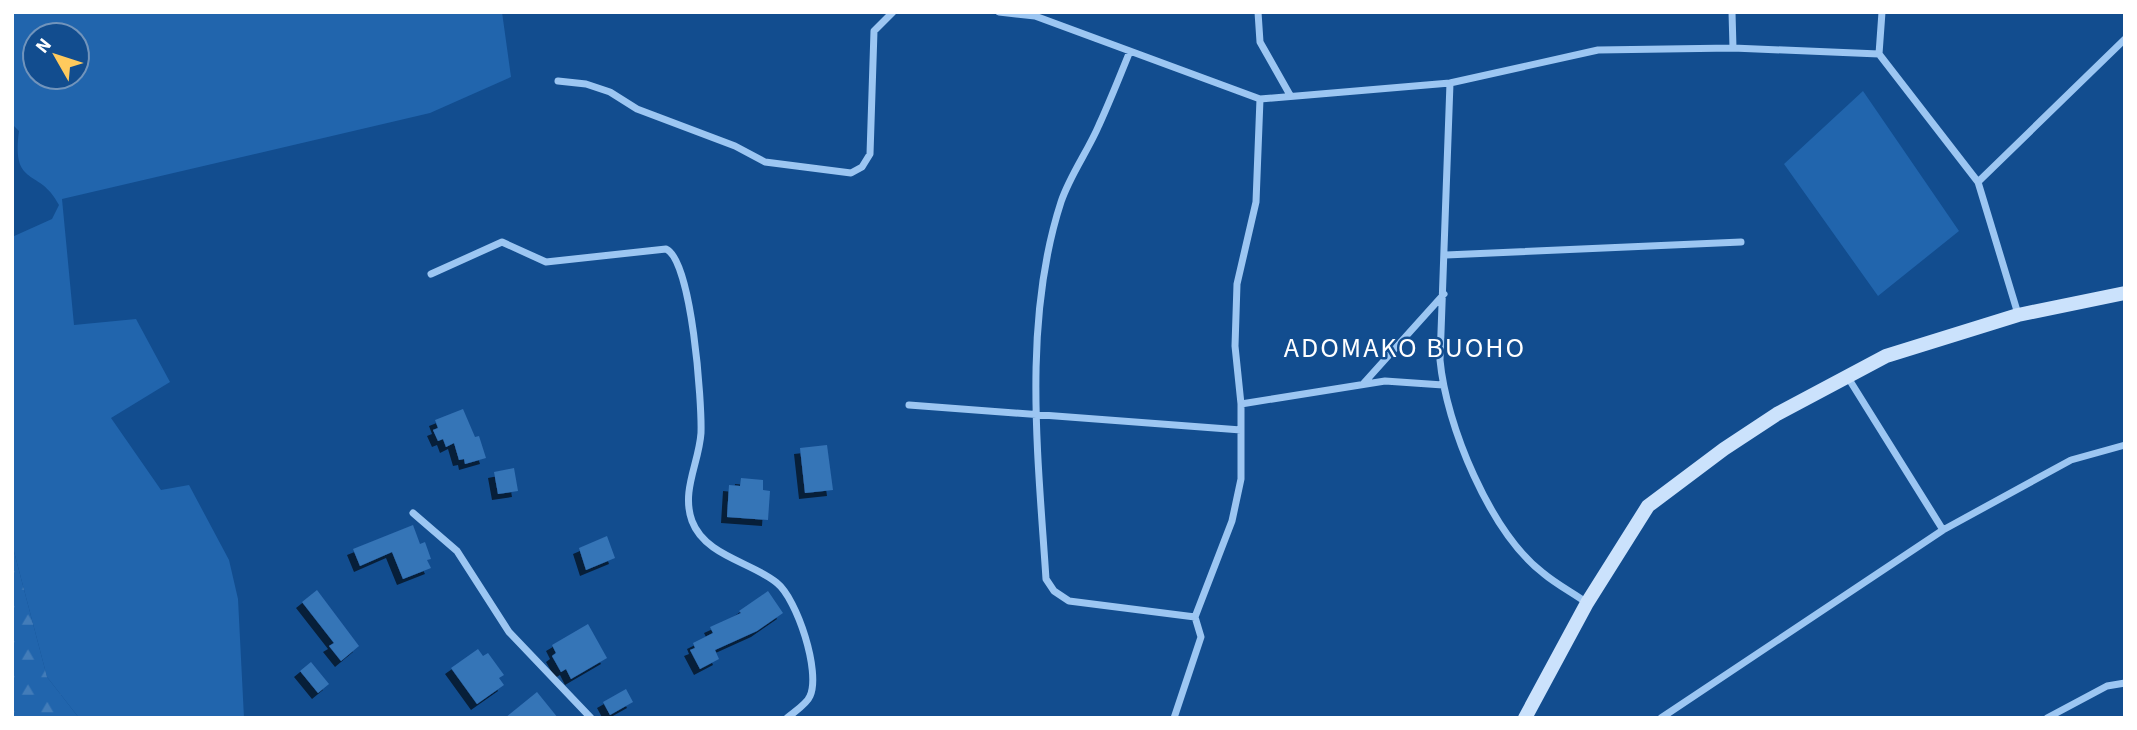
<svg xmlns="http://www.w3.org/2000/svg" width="2137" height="730" viewBox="0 0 2137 730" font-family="'Source Sans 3',sans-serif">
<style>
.green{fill:#2165ad;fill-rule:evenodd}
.forest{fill:url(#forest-firs)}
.building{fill:#3674b7;filter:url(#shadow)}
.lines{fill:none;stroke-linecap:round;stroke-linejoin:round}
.street{stroke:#9cc6f2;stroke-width:7}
.secondary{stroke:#cbe2fc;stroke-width:14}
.labels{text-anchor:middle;stroke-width:5;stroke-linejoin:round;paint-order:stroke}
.quarter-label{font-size:28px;letter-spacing:2px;fill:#fff;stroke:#124d8f}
</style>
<defs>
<pattern id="forest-firs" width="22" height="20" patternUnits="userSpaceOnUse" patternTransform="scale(1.75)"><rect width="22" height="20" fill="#2165ad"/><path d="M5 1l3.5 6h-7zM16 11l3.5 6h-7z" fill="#427cb9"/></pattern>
<filter id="shadow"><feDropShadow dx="-6" dy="6" stdDeviation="0" flood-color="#0009"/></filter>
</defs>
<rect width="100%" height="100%" fill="#124d8f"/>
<path class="green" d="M12,12H502L511,77L430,113L62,199L74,325L136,319L170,382L111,418L161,490L189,485L229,560L238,599L244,718H79L47,677L12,544V237L52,219L59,205C40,167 11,189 19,131L12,124ZM35,35H77V77H35Z
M1863,91L1959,231L1878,296L1784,164Z"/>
<path class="forest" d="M12,544L47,677L79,718H12Z"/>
<path class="building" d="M463,409L475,437L479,436L486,458L465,464L464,459L459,460L454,443L446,447L443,439L438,441L433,430L438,428L435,420Z
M827,445L833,490L805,493L800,448Z
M514,468L518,491L498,494L494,472Z
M741,478L763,480V490L770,491L768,520L727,517L729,485L740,486Z
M413,525L420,544L425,542L431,559L427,560L431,568L403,579L392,552L360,566L353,549Z
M607,536L615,558L586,570L579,548Z
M317,590L359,646L341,661L329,646L334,643L302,602Z
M768,591L783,613L757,631L715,650L719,659L700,669L690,650L695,648L693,643L713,633L710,627L741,613L739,611Z
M588,624L607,658L571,679L566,669L561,672L552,656L556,653L552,645Z
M478,649L483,656L488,653L504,675L499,678L504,685L477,704L451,668Z
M311,662L329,684L318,693L300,671Z
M626,689L633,702L610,715L603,702Z
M537,692L558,718H505Z"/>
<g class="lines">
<path class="street" d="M999,12L1035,16L1260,99L1450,83L1598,50L1733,48L1879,54L1978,182L2018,314
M1258,12L1260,42L1290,95
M1732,12L1733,48
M1130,51C1120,76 1110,101 1099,125C1088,151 1070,175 1061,202C1022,322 1038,456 1046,579L1054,591L1069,601L1195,617
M1879,54L1882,12
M558,81L586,84L610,92L637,109L735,146L765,162L851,173L862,167L870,154L874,31L893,12
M1450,83L1440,360C1446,425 1490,532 1543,573C1556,584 1573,593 1587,603
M1978,182L2125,39
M1446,255L1741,242
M431,274L502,242L546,262L666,249C692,260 702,403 701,433C699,463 681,491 692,521C705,556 752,562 777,583C797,599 821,672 810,696C807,704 794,712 787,718
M1847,376L1943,530
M1363,384L1444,294
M1241,404L1385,381L1443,385
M909,405L1241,430
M413,513L457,551L509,632L591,718
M1174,718L1201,637L1195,617L1232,521L1241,479V404L1235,346L1237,284L1256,202L1260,99
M1661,718L1943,530L2071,460L2125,445
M2047,718L2107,686L2125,683"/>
<path class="secondary" d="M1525,718L1587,603L1648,506L1724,449L1777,414L1886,356L2018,315L2125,293"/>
</g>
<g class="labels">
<g class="quarter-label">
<text x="1405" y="357">ADOMAKO BUOHO</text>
</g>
</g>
<rect width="2137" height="730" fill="none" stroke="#ffffff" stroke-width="28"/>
<g transform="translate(56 56) rotate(309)"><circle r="33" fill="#124d8f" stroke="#7194bc" stroke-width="2"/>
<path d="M0-5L12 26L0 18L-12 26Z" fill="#ffca5d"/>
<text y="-10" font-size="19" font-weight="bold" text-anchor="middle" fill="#ffffff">N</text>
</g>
</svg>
